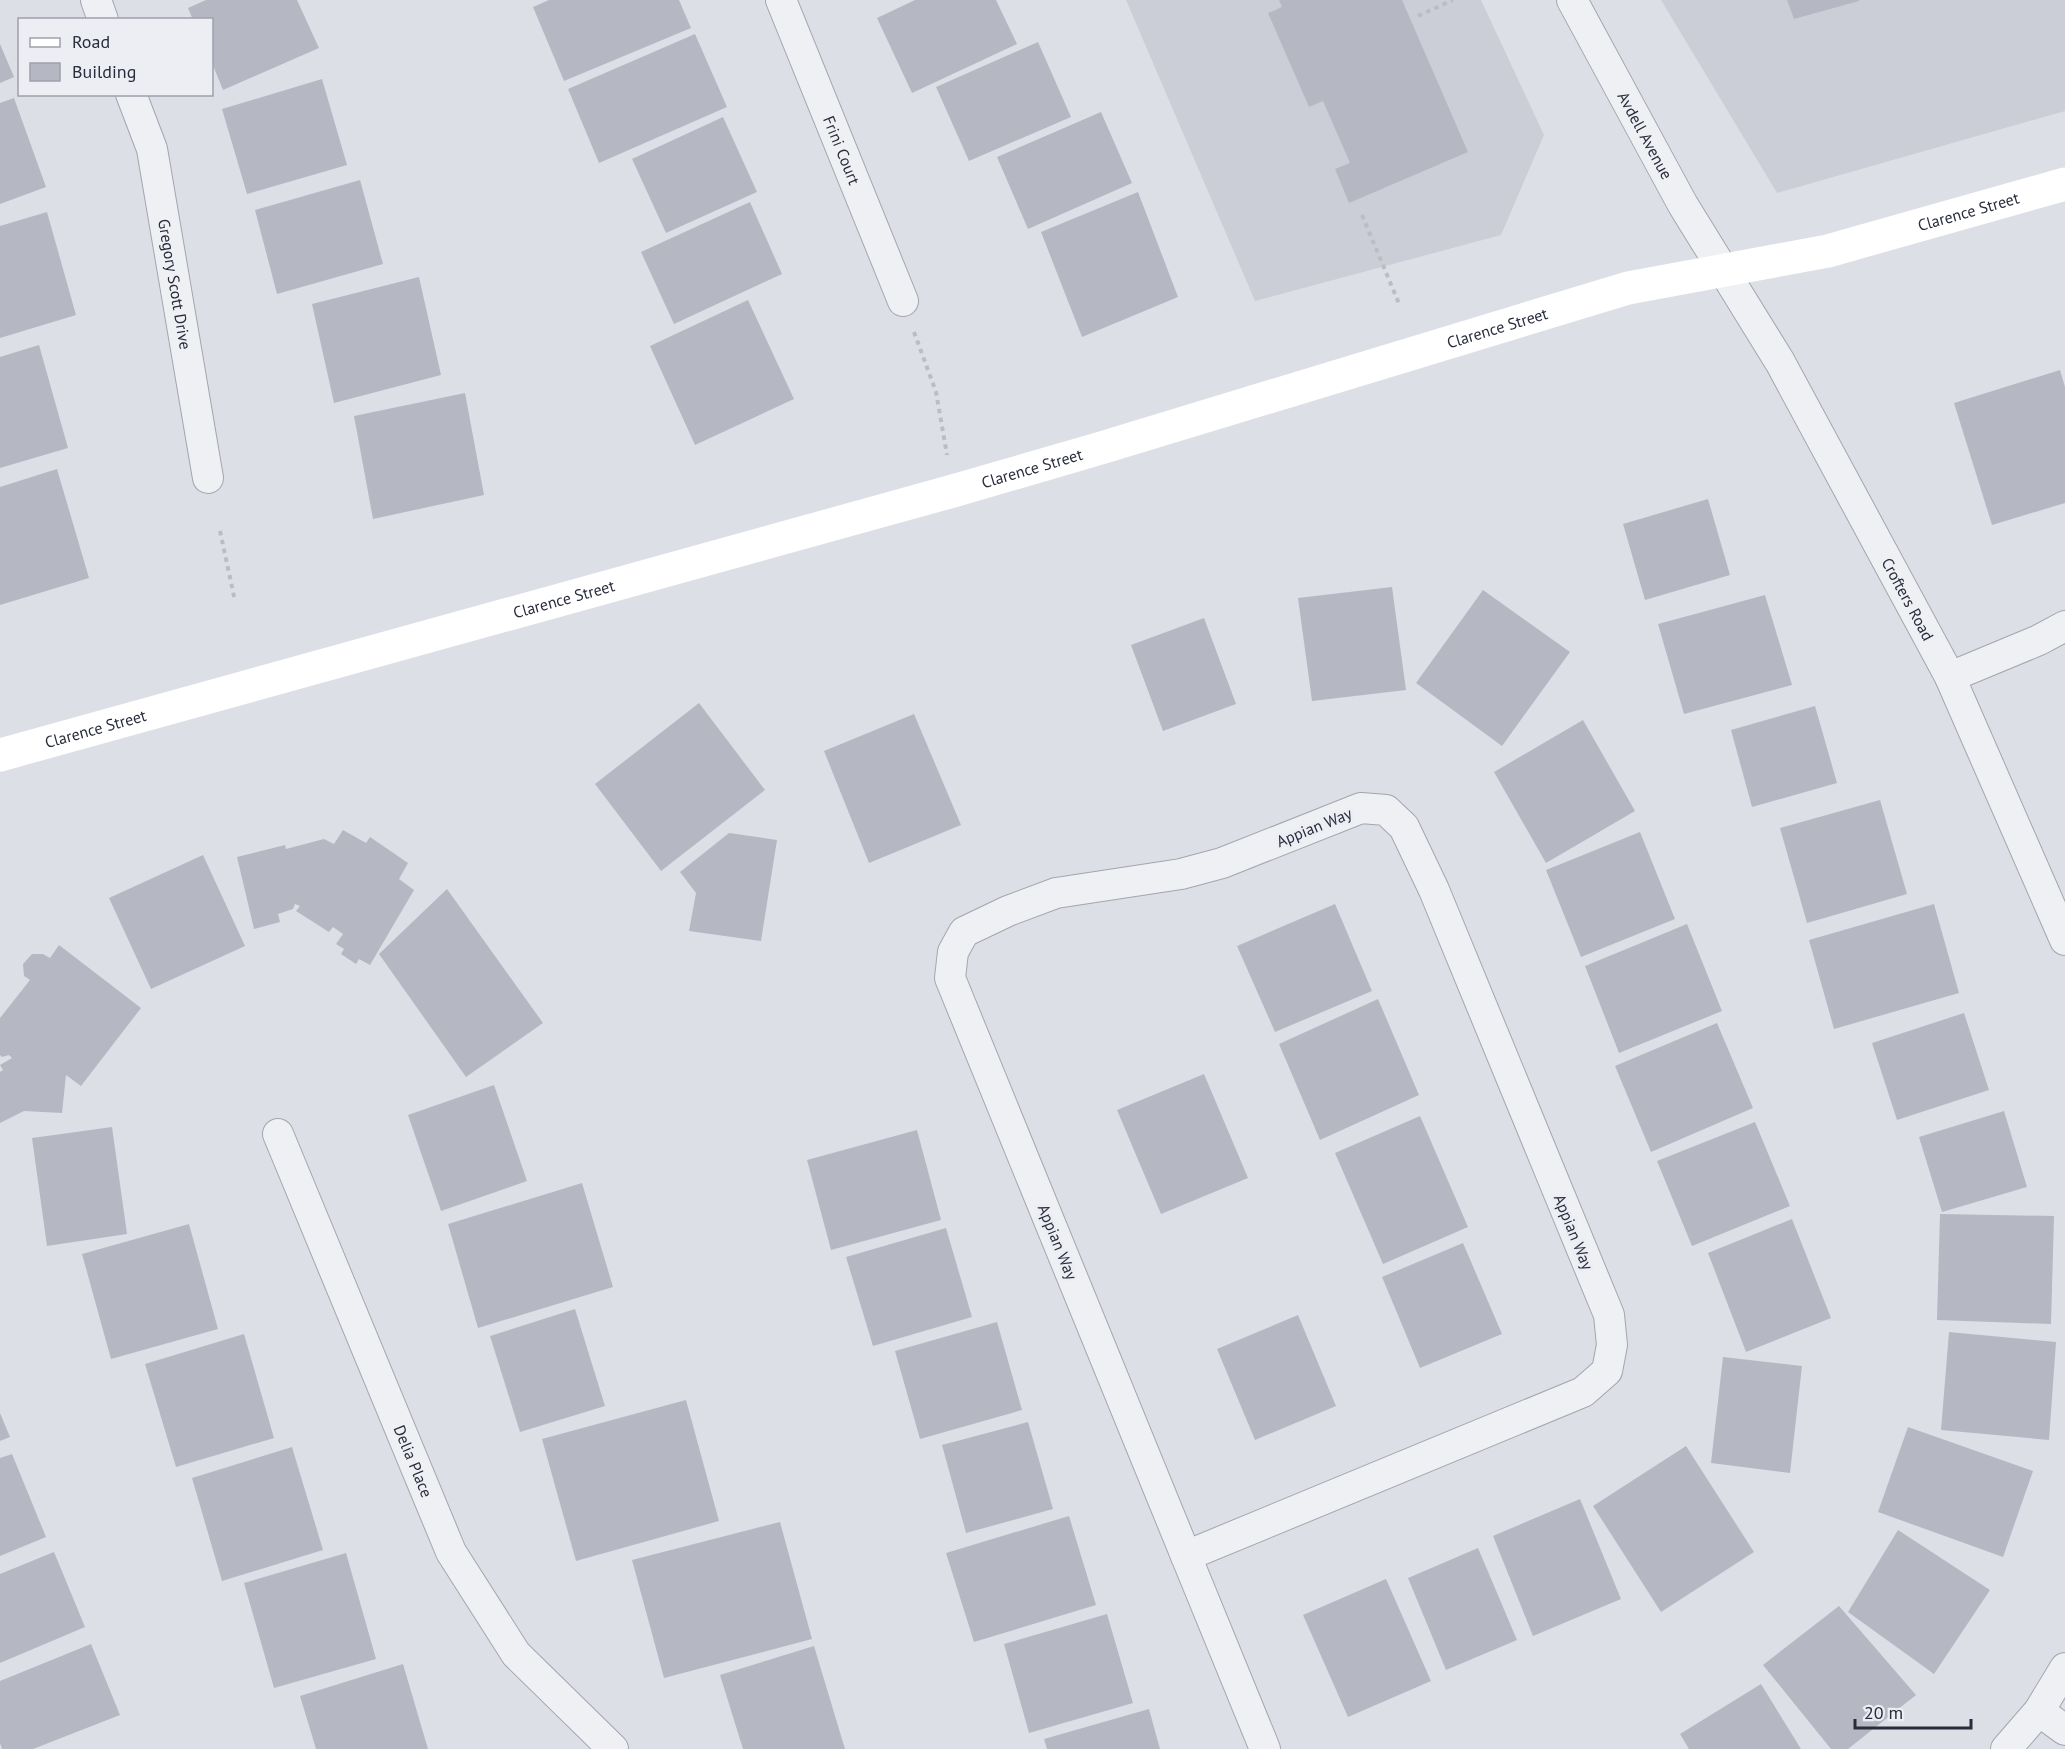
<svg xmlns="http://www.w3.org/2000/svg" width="2065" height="1749" viewBox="0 0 2065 1749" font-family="'PT Sans',sans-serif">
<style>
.built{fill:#cbced7}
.building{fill:#b5b8c2}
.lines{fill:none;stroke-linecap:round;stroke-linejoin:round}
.street-casing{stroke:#a3a6af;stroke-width:32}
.path{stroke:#bbbdc4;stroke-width:4;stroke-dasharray:4.5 4.5;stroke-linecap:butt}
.street{stroke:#eff0f4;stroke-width:30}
.secondary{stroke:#fff;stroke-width:33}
.labels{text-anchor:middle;stroke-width:6;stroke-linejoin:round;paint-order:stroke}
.street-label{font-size:16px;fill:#282c3b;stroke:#eceef4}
</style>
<rect width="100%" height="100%" fill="#dddfe6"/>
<path class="built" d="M1126,0H1481L1544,135L1501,235L1255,301Z
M1661,0H2065V111L1777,193Z"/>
<path class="building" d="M206,0H297L319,48L223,90L212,63V20H193L188,8Z
M549,0H679L691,28L564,81L533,7Z
M915,0H996L1017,44L912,93L877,18Z
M1279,0H1402L1468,152L1349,203L1335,169L1350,163L1323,101L1309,107L1268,13L1282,7Z
M1787,0H1859V1L1794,19Z
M695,34L727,107L599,163L568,89Z
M1038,42L1071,117L969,161L936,87Z
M0,44L14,77L0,83Z
M322,79L347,165L247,194L222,109Z
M14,98L46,187L0,204V103Z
M1101,112L1132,183L1028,229L997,157Z
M723,117L757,192L666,233L632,159Z
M360,180L383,264L277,294L255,210Z
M1138,192L1178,297L1082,337L1041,232Z
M750,202L782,274L674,324L641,252Z
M47,212L76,315L0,338V226Z
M419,277L441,375L334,403L312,304Z
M748,300L794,399L695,445L650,346Z
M39,345L68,448L0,468V357Z
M2060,370L2065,387V503L1992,525L1954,403Z
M465,393L484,495L373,519L354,416Z
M57,469L89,578L0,605V487Z
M1708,499L1730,575L1645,600L1623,524Z
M1392,587L1406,690L1312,701L1298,598Z
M1483,590L1570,652L1502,746L1416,683Z
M1765,595L1792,685L1684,714L1658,624Z
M1204,618L1236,704L1163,731L1131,645Z
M699,703L765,790L661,871L595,784Z
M1815,706L1837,783L1752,807L1731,730Z
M914,714L961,825L869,863L824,751Z
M1583,720L1635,811L1546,863L1494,772Z
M1880,800L1907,894L1807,923L1780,828Z
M343,830L366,843L370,837L408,863L399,879L414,890L370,965L359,959L356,964L341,954L344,949L336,944L343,934L333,927L329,932L296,911L300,906L295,904L293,909L278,914L280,922L254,929L237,857L285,845L286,849L324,839L334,844Z
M1640,832L1675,919L1581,957L1546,870Z
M729,833L777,840L761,941L689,931L696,893L680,872Z
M203,855L245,946L151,989L109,898Z
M447,889L543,1023L466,1077L379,954Z
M1335,904L1372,991L1275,1032L1237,946Z
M1934,904L1959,993L1834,1029L1809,940Z
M1687,924L1722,1011L1619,1053L1585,966Z
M59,945L141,1008L81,1086L66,1075L62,1113L24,1111L0,1123V1072L3,1070L0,1065L12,1058L9,1055L2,1057L0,1055V1018L30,980L24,976L23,964L32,954H43L50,958Z
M1378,999L1419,1095L1320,1140L1279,1044Z
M1964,1013L1989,1090L1897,1120L1872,1043Z
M1717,1023L1753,1108L1651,1152L1615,1066Z
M1204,1074L1248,1178L1161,1214L1117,1110Z
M494,1085L527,1181L441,1211L408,1115Z
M2004,1111L2027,1187L1942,1212L1919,1137Z
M1420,1116L1468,1227L1383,1264L1335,1153Z
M1755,1122L1790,1206L1692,1246L1657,1161Z
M112,1127L127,1234L47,1246L32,1138Z
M917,1130L941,1220L831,1250L807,1160Z
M582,1183L613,1287L478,1328L448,1224Z
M1940,1214L2054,1216L2051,1324L1937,1320Z
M1792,1219L1831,1318L1746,1352L1708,1253Z
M189,1224L218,1329L111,1359L82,1254Z
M946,1228L972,1317L873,1346L846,1257Z
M1463,1243L1502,1334L1420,1368L1382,1277Z
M575,1309L605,1406L520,1432L490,1336Z
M1298,1315L1336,1406L1255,1440L1217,1349Z
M997,1322L1022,1410L920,1439L895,1351Z
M1949,1332L2056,1342L2049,1440L1941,1430Z
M244,1334L274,1438L176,1467L145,1364Z
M1723,1357L1802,1366L1790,1473L1711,1463Z
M686,1400L719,1521L576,1561L542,1439Z
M0,1413L10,1437L0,1441Z
M1028,1422L1053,1509L966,1533L942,1445Z
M1908,1427L2033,1471L2003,1557L1878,1512Z
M1686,1446L1754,1552L1661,1612L1593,1506Z
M292,1447L323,1550L222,1581L192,1478Z
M12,1454L46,1537L0,1556V1458Z
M1580,1499L1621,1599L1533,1636L1493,1536Z
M1069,1516L1096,1605L974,1642L946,1553Z
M780,1522L812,1639L664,1678L632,1560Z
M1898,1530L1990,1590L1934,1674L1848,1612Z
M1478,1548L1517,1640L1446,1670L1408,1578Z
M54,1552L85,1627L0,1663V1574Z
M346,1553L376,1659L274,1688L244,1583Z
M1386,1579L1431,1681L1348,1717L1303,1615Z
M1839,1606L1916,1695L1848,1749H1831L1763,1665Z
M1107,1614L1133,1703L1029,1733L1004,1644Z
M91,1644L120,1715L33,1749H2L0,1743V1681Z
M814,1646L845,1749H743L720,1675Z
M403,1664L428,1749H316L300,1696Z
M1761,1684L1801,1749H1689L1680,1734Z
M1149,1709L1160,1749H1047L1044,1739Z"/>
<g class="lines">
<g class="street-casing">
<g id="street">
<path d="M96,0L103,20"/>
<path id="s1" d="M781,0L903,301"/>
<path id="s2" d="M1572,0L1683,205L1780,362L1950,677L2065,940"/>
<path id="s3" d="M131,94L152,149L208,478"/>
<path d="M1950,677L2039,640L2065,626"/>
<path d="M1361,808L1386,810L1404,827L1434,890L1609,1315L1612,1345L1607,1371L1583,1392L1186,1556L950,978L953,952L964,932L1008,911L1056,893L1181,874L1222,863Z"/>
<path id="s4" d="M278,1134L451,1552L516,1654L613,1749"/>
<path d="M1186,1556L1265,1749"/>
<path d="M2039,1711L2065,1730"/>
<path d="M2006,1749L2039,1711L2065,1668"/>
</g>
</g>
<path class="path" d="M1418,16L1453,0
M1362,215L1400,306
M914,332L936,392L947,455
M220,531L235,601"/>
<use href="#street" class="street"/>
<path class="secondary" id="s5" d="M0,755L953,491L1101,448L1628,288L1828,251L2065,184"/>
</g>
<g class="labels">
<g class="street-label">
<text dy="6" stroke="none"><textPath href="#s2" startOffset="154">Avdell Avenue</textPath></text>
<text dy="6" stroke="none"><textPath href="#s1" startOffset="162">Frini Court</textPath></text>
<text dy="6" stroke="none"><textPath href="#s5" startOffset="2043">Clarence Street</textPath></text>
<text dy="6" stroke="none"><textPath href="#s3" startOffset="196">Gregory Scott Drive</textPath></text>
<text dy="6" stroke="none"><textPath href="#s5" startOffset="1557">Clarence Street</textPath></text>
<text dy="6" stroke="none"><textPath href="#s5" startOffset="1071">Clarence Street</textPath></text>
<text dy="6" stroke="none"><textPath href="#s5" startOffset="585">Clarence Street</textPath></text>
<text dy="6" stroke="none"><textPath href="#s2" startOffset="687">Crofters Road</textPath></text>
<text dy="6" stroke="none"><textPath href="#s5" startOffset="99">Clarence Street</textPath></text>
<text transform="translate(1314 827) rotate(-22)" y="6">Appian Way</text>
<text transform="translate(1574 1232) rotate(68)" y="6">Appian Way</text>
<text transform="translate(1058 1242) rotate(68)" y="6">Appian Way</text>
<text dy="6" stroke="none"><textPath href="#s4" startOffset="354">Delia Place</textPath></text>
</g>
</g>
<rect x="18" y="18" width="195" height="78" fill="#eceef4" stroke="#9ea0aa" stroke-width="1.5"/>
<rect x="30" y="38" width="30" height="9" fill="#ffffff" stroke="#9ea0aa" stroke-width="1.5"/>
<text x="72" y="48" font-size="18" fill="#282c3b">Road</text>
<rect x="30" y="63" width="30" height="18" fill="#b5b8c2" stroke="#9ea0aa" stroke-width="1.5"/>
<text x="72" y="78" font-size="18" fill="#282c3b">Building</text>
<path d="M1855 1719v9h116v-9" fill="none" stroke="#282c3b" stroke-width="3"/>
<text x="1864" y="1719" font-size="18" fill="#282c3b" stroke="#eceef4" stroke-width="4.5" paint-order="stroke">20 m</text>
</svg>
